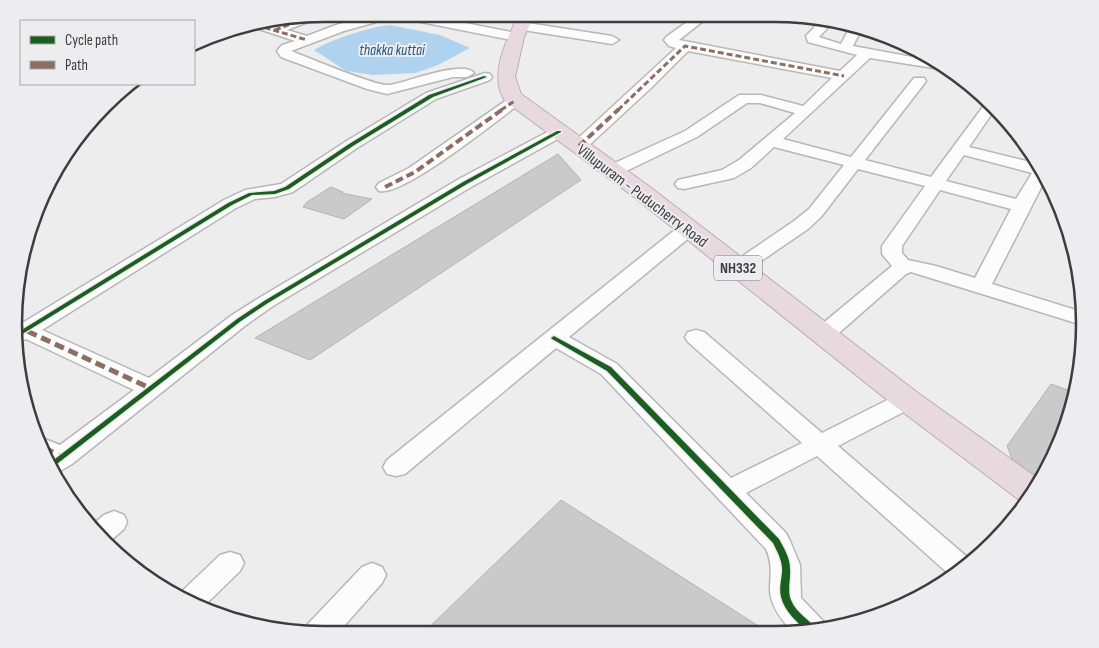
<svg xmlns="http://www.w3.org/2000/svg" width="1099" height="648" viewBox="0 0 1099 648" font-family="'Sofia Sans Condensed',sans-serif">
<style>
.water{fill:#afd3ef}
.building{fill:#cacaca;stroke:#b4b3b4}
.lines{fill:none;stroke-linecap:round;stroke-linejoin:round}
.minor-casing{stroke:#b7b7b8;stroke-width:3}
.highway-casing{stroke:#bdadb3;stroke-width:2}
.minor{fill:#fcfcfc;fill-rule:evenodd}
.highway{fill:#e8d9df;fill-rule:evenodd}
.quiet-far3{stroke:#8d6e63;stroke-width:3;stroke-dasharray:6 3;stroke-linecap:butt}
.quiet-far2{stroke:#8d6e63;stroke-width:4;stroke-dasharray:8 4;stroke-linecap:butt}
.quiet-far1{stroke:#8d6e63;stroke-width:5;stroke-dasharray:10 5;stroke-linecap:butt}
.quiet{stroke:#8d6e63;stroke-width:6;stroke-dasharray:12 6;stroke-linecap:butt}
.cycleway-casing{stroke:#edecef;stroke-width:3}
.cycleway{fill:#1b5e20;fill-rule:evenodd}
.labels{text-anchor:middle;stroke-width:4;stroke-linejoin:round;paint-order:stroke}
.far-water-label{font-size:15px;font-style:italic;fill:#205980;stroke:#edecef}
.shield{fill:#edecef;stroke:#727273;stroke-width:1}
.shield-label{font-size:15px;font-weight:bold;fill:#3d3d3e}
.street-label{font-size:16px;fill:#3d3d3e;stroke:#edecef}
.rim{fill:none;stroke:#3d3d3e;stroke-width:2.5}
</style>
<rect width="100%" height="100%" fill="#ededee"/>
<path class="water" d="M390,25L440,35L470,48L438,65L416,73L373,75L346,71L314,50C332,39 369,27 390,25Z"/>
<path class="building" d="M558,154L581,180L310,360L255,338Z
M331,187L343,192L341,193L372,199L344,219L303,207L307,202Z
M1051,384L1076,393L1040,480L1013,461L1007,446Z
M561,500L771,634H422Z"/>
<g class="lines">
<g class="minor-casing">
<path id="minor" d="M377,14H419L516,33L522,37L516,41L416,21L387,19L344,31L291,51C307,57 377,87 389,85C405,83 464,59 474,73L467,77H453L387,94L367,89L281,57L277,51L282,45L295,41L250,26L265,24L274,26L293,19L317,15L316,19L287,30L307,36L336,25Z
M698,14H712L679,40L840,71L857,55L808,42L806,36L821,20L833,22L819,37L841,44L851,25L862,28L853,46L939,62L953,71L870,58L783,139L851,157L914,78H924L926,81L924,84L865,160L931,177L985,104L993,112L969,147L1038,164L1045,180L992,284L1079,311V324L911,272L906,274L832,339L824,341L816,339L813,334L816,329L892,266L882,254V246L925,186L858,169L821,217L808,229L745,272L738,274L731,272L728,268L731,264L794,221L809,209L844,165L774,147L751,168L734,178L684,189L678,188L675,184L678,180L722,170L739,160L795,113L760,103H747L697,137L618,175H606L604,171L606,167L685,131L739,95H761L803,106L832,78L688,51L651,88L585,149H573L571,146L573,143L676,48L669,46L664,40L666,37ZM964,155L1032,173L1016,199L946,181ZM940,190L1011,209L975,278L936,266L908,260L902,253V246Z
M521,22L612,36L619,40L612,44L517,29L515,26Z
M485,73L490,74L492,77L490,80L436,99L357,148L293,192L275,197L255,199L236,208L42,330L149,378L232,315L259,298L459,179L553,129H565L567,132L565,135L471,187L273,306L246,325L72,464L57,473L38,439L42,438L60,445L134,390L26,339L17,343L14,320L24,322L224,200L245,190L281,184L345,142L426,93Z
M516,96L521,97L523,100L521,103C497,120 403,197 379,191L376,187L379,183L409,168L511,97Z
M688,223L695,225L697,229L695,233L569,337L617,364L731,478L802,443L688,342L685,337L688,332L696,330L704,332L822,433L899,394L907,392L915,394L919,400L915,406L838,446L973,562L952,577L817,456L746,493L786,533L790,541L800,565L801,598L824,622L827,628L795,634C784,623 771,608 770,591C770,575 773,564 766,549L601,374L556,348L405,474L396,476L387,474L383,467L387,460L681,225Z
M114,511L124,515L127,522L124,529L109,542L91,526L104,515Z
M230,552L240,555L244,563L240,571L203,607L178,595L220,555Z
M372,563L382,567L386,575L382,583L337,634H303L307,625L362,567Z"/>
</g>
<g class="highway-casing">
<path id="highway" d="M519,14H535L524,37L515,77L521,94L650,187L918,393L1040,480L1033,497L1027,504L1022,502L896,407L634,197L505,101C488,75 507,39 519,14Z"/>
</g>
<use href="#minor" class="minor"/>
<use href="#highway" class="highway"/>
<path class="quiet-far3" d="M391,14L398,15
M256,25L307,40
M275,30L312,16
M501,110L516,100
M618,110L685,46L844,76"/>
<path class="quiet-far2" d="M579,146L619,109
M385,187L415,172L503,109"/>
<path class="quiet-far1" d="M14,325L152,389"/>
<path class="quiet" d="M42,447L63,458"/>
<g class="cycleway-casing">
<path id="cycleway" d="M484,76L487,77L433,97L353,146L289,189L275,194L252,195L232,205L16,338L15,334L228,203L249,193L274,191L285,187L349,144L429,95Z
M557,131H561V132L467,184L268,303L241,321L53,467L51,462L237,319L264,301L463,182Z
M554,336L611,367L779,539C784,548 790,558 790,568C791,579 787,590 791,600C796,613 809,619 817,630L808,632C797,622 785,612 781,597C779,589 781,581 782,573C783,562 778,553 773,543L607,371L552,339L551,338Z"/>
</g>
<use href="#cycleway" class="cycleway"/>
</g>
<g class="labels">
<g class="far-water-label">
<text x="392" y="55">thakka kuttai</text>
</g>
<rect class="shield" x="714" y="255.5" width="48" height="25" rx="4"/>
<g class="shield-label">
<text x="738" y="273">NH332</text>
</g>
<g class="street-label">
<text transform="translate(643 195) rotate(37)" y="6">Villupuram - Puducherry Road</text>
</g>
</g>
<path d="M0 0H1099V648H0ZM324 22H774A302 302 0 0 1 1076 324V324A302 302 0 0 1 774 626H324A302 302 0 0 1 22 324V324A302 302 0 0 1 324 22Z" fill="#edecef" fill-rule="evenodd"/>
<path class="rim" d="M324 22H774A302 302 0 0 1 1076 324V324A302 302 0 0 1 774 626H324A302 302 0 0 1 22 324V324A302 302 0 0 1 324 22Z"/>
<rect x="20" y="20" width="175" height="65" fill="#edecef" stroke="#a7a6a8"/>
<rect x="30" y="36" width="25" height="8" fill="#1b5e20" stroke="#a7a6a8"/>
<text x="65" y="45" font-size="15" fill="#3d3d3e">Cycle path</text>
<rect x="30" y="61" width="25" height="8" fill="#8d6e63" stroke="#a7a6a8"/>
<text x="65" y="70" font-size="15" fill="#3d3d3e">Path</text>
</svg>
